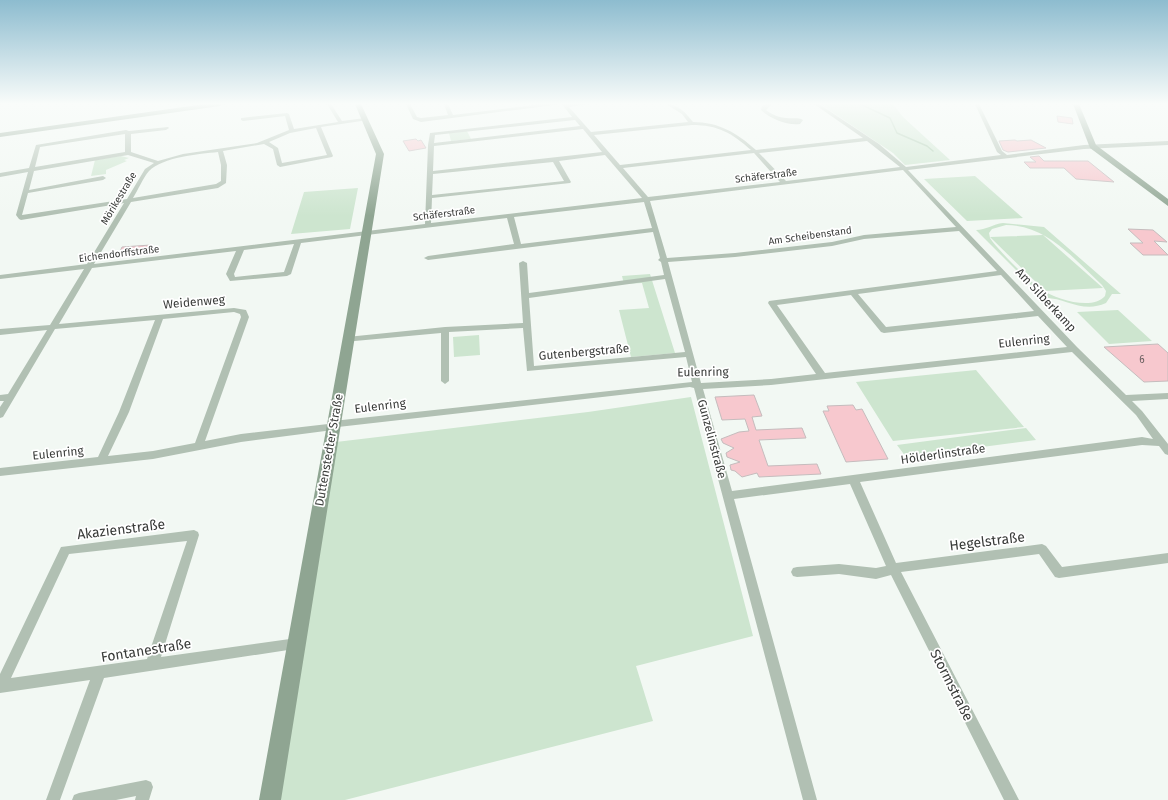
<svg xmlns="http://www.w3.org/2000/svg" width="1168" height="800" viewBox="0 0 1168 800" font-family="'Fira Sans',sans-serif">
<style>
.green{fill:#cde5cf;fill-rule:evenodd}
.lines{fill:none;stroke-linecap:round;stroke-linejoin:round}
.stream{stroke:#a6c7aa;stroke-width:1.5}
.building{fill:#f7c8ce;stroke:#c5bcbd}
.street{fill:#b1c0b3;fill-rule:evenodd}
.secondary{fill:#8fa592;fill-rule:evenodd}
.labels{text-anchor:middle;stroke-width:3.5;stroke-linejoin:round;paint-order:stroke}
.far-street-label{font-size:10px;fill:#3a3c3a;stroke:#fff}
.number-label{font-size:10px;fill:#695f5f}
.street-label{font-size:12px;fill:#3a3c3a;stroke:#fff}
.near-street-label{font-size:14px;fill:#3a3c3a;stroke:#fff}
</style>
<rect width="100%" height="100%" fill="#f2f8f3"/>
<path class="green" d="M820,104H893L903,117L950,160L905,165L893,153Z
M467,131L471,139L451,141L449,133Z
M121,156L129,158L124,160L127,161L106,170V174L91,176L95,160Z
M975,176L1023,218L967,221L924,179Z
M358,188L350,229L291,234L304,192Z
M1003,223L1044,227L1121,294H1112L1106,303C1082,314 1065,297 1044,298L976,230C986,230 993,224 1003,223ZM1006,225C1047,225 1074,259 1102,285L1106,291L1105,296C1092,311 1056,299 1042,290C1031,283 997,249 990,238L989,233L992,229Z
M1043,235L1103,288L1045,291L990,237Z
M650,274L675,353L631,357L619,310L649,308L642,283L624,284L622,276Z
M1118,310L1152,341L1109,344L1077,312Z
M479,335L480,355L454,357L453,337Z
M976,370L1024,427L893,441L856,382Z
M691,397L753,636L636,666L653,721L345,800H278L336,442L588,412Z
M1026,428L1036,440L906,457L897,445Z"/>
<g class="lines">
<path class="stream" d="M860,104L890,118L897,133L927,146L933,151"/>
</g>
<path class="building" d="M1057,116L1072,118L1073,124L1058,122Z
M416,139L418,141L421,140L426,148L409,151L403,141Z
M1015,140L1017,141L1031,140L1046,148L1008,152L1003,150L999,141Z
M1039,156L1044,161H1088L1114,182L1076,179L1064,168H1030L1024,162H1036L1030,157Z
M1128,229L1153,230L1167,242L1154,241L1168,255H1143L1130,243H1143Z
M151,245L148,252L117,258L122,247Z
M1158,344L1168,353V381L1144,382L1104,347Z
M754,395L762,416L752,417L756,430L802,428L806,438L759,440L768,466L817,464L821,474L759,477L757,473L742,477L735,471L731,470L730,465L740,462L727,457L726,453L734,448L723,443L721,439L739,432L749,431L745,419L722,420L715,397Z
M853,405L856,410L862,409L888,459L846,462L823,411H829L827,406Z"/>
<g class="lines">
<path class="street" d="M327,104H331L342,121L365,118L368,120L321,127L333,156L332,157L280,167L277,165L273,149L264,144L223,151L227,165L226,183L218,188L131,202L94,264L425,224L428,145L430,133L572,117L562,104H589L569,107L591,132L688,122L682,114L666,104C678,104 686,113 693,122C719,122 737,133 756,150L863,138L814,104H819L879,144L906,167L1001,155L997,152L975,104H979L1002,151L1007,155L1084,145L1168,141V145L1084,149L908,170L1077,347L1126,395L1168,393V399L1132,401L1142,411L1168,444V455L1165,454L1159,446L1142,445L860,482L896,563L1042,544L1046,546L1062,567L1168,553V563L1059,578L1055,577L1039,554L901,572L1019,800H1004L891,575L876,579L839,574L797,577L793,576L791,572L793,568L797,567L839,564L876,568L886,566L850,484L734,499L817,800H803L694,388L690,387L338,427L336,429L333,430L241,442L153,459L0,476V468L98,457L119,412L155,320L55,329L3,417L0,418V407L4,401H0V395L8,394L47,330L0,335V329L50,325L84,269L0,279V275L87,264L124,203L21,220L19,219L16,215L28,172L0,177V173L29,168L36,145L126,130L129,131L168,127L169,128L166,130L131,134V152L158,161L183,154L257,143L289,130L285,116L243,121L241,120V118L287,113L289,114L294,129L338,122ZM575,120L580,126L434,143L435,135ZM692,125C718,125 732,133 751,150L620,165L594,135ZM316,128L327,155L282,163L278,148L269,142L290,133ZM583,129L602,152L433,171L434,146ZM125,134V152L35,167L40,147ZM867,141L900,167L786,181L759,153ZM218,152L221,165V181L216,184L133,198C138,190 143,178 149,171C163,157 199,154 218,152ZM754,153L780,182L648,197L623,168ZM128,155L154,163L145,169L127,199L22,215L28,193L103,180L106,178L103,176L29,190L34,171ZM605,155L642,198L431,223L432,198L570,183L571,182L559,161ZM553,162L564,181L432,195L433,174ZM903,170L956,227L864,235L832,242L735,253L667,258L650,201ZM644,202L652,228L521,244L514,217ZM507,218L514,244L428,256L424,258L428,260L653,232L660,258L658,260L661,262L664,275L529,293L527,263L523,261L519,263L523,323L445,327L347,337L344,338L343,340L344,342L441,333V381L445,384L449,381V332L523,328L527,371L686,357L692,382L333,421L330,422L328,424L241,434L205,441L249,317L246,310L234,308L59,324L92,268L236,251L226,274L230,281L287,276L291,274L301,243ZM959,231L997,271L769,301L768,303L816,374L771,379L701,383L668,262L735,257L832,246L864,239ZM294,244L284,272L235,277L234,274L244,250ZM1001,275L1034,311L886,327L858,294ZM665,279L685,352L534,366L529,298ZM851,295L881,332L884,333L1038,316L1067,347L825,373L777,305ZM234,312L240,314L241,317L195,443L153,451L108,456L129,412L163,319ZM1072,352L1136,415L1153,439L1142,437L732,491L703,389L771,385Z
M406,104H410L417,117L421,118L448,115L444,104H448L453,115L542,104H556L554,105L421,122L413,119Z
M766,104H772L766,110C771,114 779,118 787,118C792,119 798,117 803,120L800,124C788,126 769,118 761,110L762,106Z
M194,530L198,532L199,535L161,657L297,638L301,640L303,644L301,648L104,678L60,800H46L90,680L0,693V674L61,547ZM187,541L147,659L11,678L69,554Z
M146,780L151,782L153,787L149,800H135L136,796L116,800H72L74,795L79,793Z"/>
<path class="secondary" d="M205,104H223L220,106L0,137V133Z
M355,104H361L384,154L281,800H259L376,154Z
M1073,104H1079L1096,145L1168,199V206L1090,148Z"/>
</g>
<linearGradient id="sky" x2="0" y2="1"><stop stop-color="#8dbccf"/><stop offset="0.48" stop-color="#f9fcfa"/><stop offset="1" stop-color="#f9fcfa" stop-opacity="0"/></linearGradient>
<rect width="1168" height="216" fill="url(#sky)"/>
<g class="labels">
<g class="far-street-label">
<text transform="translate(766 175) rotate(-7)" y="4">Schäferstraße</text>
<text transform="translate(118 198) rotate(-59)" y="4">Mörikestraße</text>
<text transform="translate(444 213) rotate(-7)" y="4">Schäferstraße</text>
<text transform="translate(810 235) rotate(-8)" y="4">Am Scheibenstand</text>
<text transform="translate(119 253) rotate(-7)" y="4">Eichendorffstraße</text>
</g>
<g class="number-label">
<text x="1142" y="363">6</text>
</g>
<g class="street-label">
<text transform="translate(1046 300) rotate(47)" y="4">Am Silberkamp</text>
<text transform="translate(194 302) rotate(-5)" y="4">Weidenweg</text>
<text transform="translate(1024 341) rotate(-6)" y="4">Eulenring</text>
<text transform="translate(584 352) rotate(-5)" y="4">Gutenbergstraße</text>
<text transform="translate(703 372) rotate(-1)" y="4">Eulenring</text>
<text transform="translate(380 406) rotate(-7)" y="4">Eulenring</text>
<text transform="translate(712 439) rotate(75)" y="4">Gunzelinstraße</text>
<text transform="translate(329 450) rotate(-80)" y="4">Duttenstedter Straße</text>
<text transform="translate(58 453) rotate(-6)" y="4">Eulenring</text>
<text transform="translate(943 454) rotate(-8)" y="4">Hölderlinstraße</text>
</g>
<g class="near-street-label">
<text transform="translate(121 529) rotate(-7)" y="5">Akazienstraße</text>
<text transform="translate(987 541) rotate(-7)" y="5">Hegelstraße</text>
<text transform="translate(146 650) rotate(-9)" y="5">Fontanestraße</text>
<text transform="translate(952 685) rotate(63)" y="5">Stormstraße</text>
</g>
</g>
</svg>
